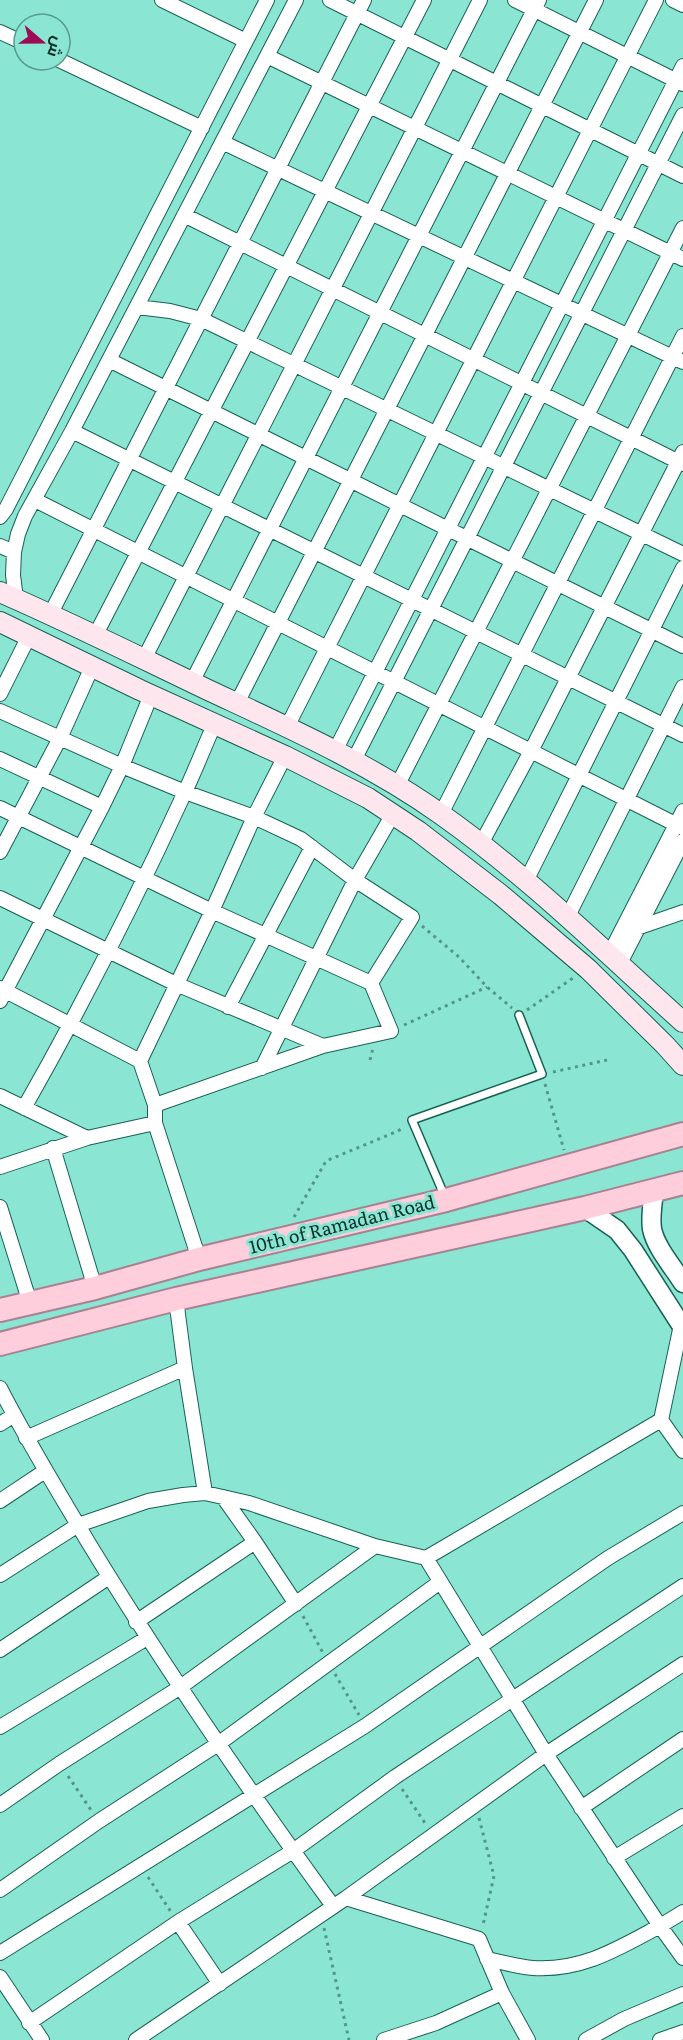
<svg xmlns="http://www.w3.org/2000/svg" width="683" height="2040" viewBox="0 0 683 2040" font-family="Literata,Cairo,serif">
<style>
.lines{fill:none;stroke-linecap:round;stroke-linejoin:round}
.service-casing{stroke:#176255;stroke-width:10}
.minor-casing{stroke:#176255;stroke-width:16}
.tertiary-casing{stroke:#176255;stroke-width:21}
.secondary-casing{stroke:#176255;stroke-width:22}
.primary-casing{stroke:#a88290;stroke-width:26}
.path{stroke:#53978a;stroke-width:3;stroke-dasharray:3 4.5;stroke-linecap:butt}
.service{stroke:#fff;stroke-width:7}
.minor{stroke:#fff;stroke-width:14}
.tertiary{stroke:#fff;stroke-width:18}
.secondary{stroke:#fee6ee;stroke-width:20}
.primary{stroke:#fecedd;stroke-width:22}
.labels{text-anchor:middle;stroke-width:6;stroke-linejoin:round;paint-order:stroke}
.street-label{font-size:18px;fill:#0a322b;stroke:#8ae5d2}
</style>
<rect width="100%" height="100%" fill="#8ae5d2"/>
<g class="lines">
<g class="service-casing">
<path id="service" d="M445,1197L412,1120L542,1074L519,1015"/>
</g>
<g class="minor-casing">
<path id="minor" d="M162,0L246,41
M330,0L683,176
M515,0L683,84
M673,0L683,5
M0,32L24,43
M267,56L683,259
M59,60L202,128
M222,142L683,362
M184,215L683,464
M137,307L170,311L201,319L683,554
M109,360L683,646
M72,431L683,735
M35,500L683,828
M0,517L6,509L267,0
M0,546L14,552
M16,599L13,575L14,552L18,534L25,516L72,431L296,0
M50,615L364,0
M95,636L424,0
M144,659L480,0
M192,682L539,0
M0,694L29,636
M237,703L596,0
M0,711L122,766L185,792L254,817L301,839L355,880L412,917L371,983
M287,727L656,0
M335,751L683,66
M0,759L102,807
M354,760L683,115
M397,786L683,228
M0,808L212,911L371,983L391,1031L323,1046L176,984L0,898
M441,814L683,336
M481,844L531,751L683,452
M0,852L60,738L92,667
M526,881L683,568
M567,918L683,687
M634,929L683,912
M609,955L683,811
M619,965L683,841
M0,988L140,1061
M0,1001L102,807L122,766L151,695
M228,1007L312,847
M262,1068L355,880L393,814
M0,1096L87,1138
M155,1105L323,1046
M24,1108C82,1006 135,901 184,794C195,771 204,747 215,723
M53,1148L95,1288
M0,1167L87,1138L155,1123
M0,1207L30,1303
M199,1259L155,1123V1105L140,1061L212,911L254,817L285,756
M185,1368L205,1493
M0,1388C27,1441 58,1491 88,1542C164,1667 247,1788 333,1906
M661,1420L681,1325
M0,1424L14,1415
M26,1438L185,1368L176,1299
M223,1497L255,1542
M0,1501L45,1471
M426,1558L661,1420L683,1451
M0,1575L78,1525L148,1501L183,1495L205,1493L249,1503L375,1546L426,1558L546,1754L660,1926C619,1948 583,1971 533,1968C518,1967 502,1962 487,1959
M136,1622L255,1542L296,1604
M0,1650L109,1577
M0,1727L147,1638
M0,1805L59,1764L179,1688L375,1546
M581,1808L683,1739
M614,1858L683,1816
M0,1890L99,1821L218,1744L440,1582
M346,1898L479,1939L502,1993L528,2040
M683,1912L660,1926L683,1958
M178,1922L220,1984
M0,1953L365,1726L608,1558L683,1513
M0,1977L42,2040
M29,2023L178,1922L293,1851L395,1777L683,1586
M136,2040L346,1898L546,1754L683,1664
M384,2040L436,2023L502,1993
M586,2040L624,2019L683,1994
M660,2040L683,2032"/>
</g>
<g class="tertiary-casing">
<path id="tertiary" d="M654,1190C653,1203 650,1216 652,1229C656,1248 673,1267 683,1283
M585,1208L617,1230L633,1250L683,1328"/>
</g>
<g class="secondary-casing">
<path id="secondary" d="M0,592C69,622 137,656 206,689C287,727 369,763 442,815C528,876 605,952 683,1022
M0,622L140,690L285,756L368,798L418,831L501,895L588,969L665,1045L683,1065"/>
</g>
<g class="primary-casing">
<path id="primary" d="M0,1310L95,1288L199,1259L446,1200L683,1134
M0,1344L176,1299L585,1208L683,1183"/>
</g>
<path class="path" d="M422,926L459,957L487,987L512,1008
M527,1010L573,978
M404,1025L487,987
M370,1060L373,1048
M553,1072L607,1060
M545,1084L564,1150
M294,1217L326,1161L398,1131L404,1127
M303,1616L323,1653
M335,1674L359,1715
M68,1776L91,1810
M402,1789L425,1823
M479,1818L494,1876L483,1925
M148,1877L171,1912
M324,1928L349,2040"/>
<use href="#service" class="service"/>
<use href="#minor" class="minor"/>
<use href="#tertiary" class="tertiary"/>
<use href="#secondary" class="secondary"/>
<use href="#primary" class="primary"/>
</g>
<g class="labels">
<g class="street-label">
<text transform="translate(342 1225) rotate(-14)" y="6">10th of Ramadan Road</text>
</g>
</g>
<g transform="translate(42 42) rotate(110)"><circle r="28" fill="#8ae5d2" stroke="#579d8f" stroke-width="1.5"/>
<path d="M0-4.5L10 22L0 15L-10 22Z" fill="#9e0b55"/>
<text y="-9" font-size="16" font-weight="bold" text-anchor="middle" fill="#0a322b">ش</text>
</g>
</svg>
